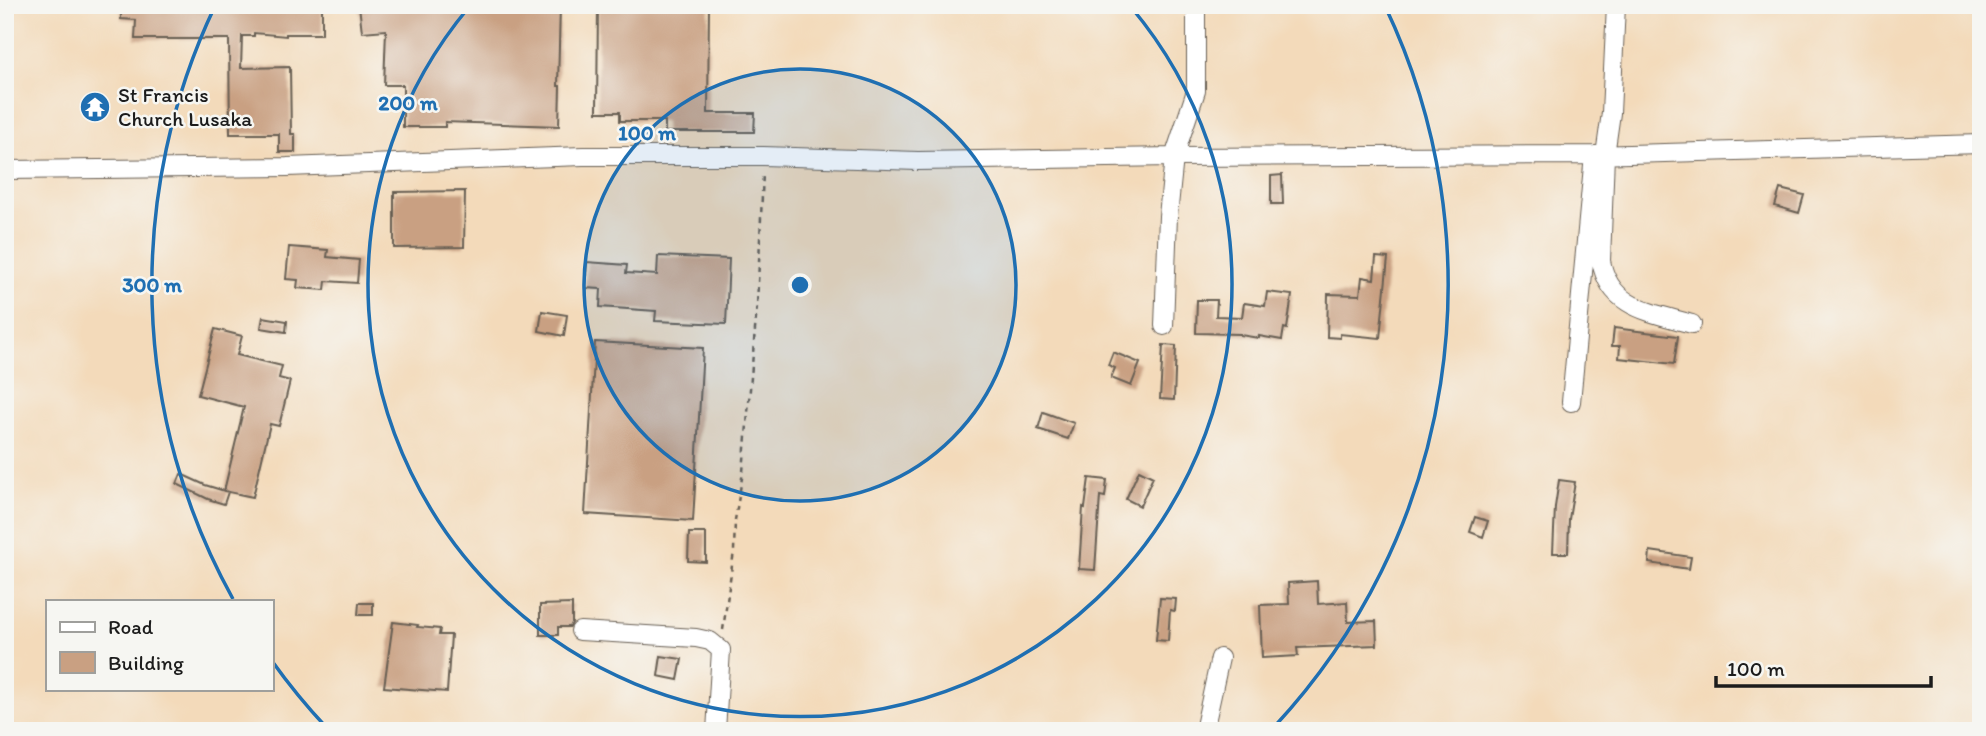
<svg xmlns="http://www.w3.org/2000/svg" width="1986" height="736" viewBox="0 0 1986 736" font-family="Itim,sans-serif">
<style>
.building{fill:#c9a082}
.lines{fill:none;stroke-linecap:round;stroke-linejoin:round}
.minor-casing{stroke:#675e53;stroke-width:20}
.path{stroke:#675e53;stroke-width:2.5;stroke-dasharray:5 5;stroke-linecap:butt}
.minor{stroke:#fff;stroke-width:18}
.ring{fill:none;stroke:#1f6fb2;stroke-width:3.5}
.labels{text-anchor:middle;stroke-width:5;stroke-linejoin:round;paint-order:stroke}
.poi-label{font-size:21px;fill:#1c1c1c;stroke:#f6f6f2;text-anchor:start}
.centre{fill:#1f6fb2;stroke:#f6f6f2;stroke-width:3.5}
.ring-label{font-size:21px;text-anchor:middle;font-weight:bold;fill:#1f6fb2;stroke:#f6f6f2;stroke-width:5;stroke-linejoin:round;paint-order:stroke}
</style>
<rect width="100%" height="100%" fill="#f6f6f2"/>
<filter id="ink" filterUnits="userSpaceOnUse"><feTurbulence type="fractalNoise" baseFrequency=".0143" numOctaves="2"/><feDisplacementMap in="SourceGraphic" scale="14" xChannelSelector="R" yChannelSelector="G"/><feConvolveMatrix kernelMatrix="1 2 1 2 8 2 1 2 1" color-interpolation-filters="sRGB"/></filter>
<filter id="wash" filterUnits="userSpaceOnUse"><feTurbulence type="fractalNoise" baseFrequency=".00686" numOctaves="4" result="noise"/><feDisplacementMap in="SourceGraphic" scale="28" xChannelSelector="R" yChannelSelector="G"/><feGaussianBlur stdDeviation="1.57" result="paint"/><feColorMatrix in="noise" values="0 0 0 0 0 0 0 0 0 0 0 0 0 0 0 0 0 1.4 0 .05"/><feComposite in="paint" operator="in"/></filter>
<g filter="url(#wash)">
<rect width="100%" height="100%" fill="#f3daba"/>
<g id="blocks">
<path class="building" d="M121,5H322V34H286V36L254,33V36H242L241,68L290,67L291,134H295V152H279V134H230L229,39H135L136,20L121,19Z
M359,5H560L558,86H560L559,126L445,122V127H403V85H384L386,30L362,32Z
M598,5H709L708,113H755L754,132H665V121H620V112H597Z
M1282,175L1283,204H1271V176Z
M1780,189L1804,195L1799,213L1775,206Z
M465,191L464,247L394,248V192Z
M289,247L328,250L327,257L359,260L357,283L326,281L325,290L297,288L298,280L286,279Z
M658,256L729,259L726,324L655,321L656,311L600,307L601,289L585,288L587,262L627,265L626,273L657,275Z
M1376,257L1388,258L1380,338L1340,334V338L1327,337L1328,294L1360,295L1362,277L1374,279Z
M1267,292L1292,295L1287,329L1284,328L1282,340L1259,336V338L1240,335V334L1196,333L1197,300H1217L1216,316L1242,317L1244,303L1265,306Z
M542,311L567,315L564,336L539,331Z
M263,317L287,321L286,332L261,328Z
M1614,328L1678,336L1674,364L1619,358L1620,346H1612Z
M215,329L242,336L237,355L282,366L279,378L290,381L279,426L270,424L253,497L224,491L244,407L198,395Z
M595,342L703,348L693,521L585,514Z
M1163,345L1176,346L1174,400L1160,399Z
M1113,352L1140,363L1131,386L1111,378L1115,368L1108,365Z
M1043,412L1074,423L1068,439L1038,429Z
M1139,470L1153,477L1140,506L1126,499Z
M181,474L205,485L228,492L224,504L208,499L177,484Z
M1089,478L1107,480L1105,497L1100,496L1095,570L1079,569L1083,507L1085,508Z
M1559,480L1575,482L1569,519L1568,553H1553L1555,507Z
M1475,517L1488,521L1483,537L1470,532Z
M689,533H706V562L688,561Z
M1650,551L1691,557L1689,569L1649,563Z
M1317,581L1318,604L1347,602L1348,622L1376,621L1377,645L1297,648L1298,656L1262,658L1260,605L1289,604L1288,583Z
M1160,598L1176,599L1175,611L1170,610L1168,641L1156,640Z
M359,603H373V615H358Z
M572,604V623L570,627H558V635H540V605Z
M393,622L418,625L417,627L440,629L439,635H451L447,692L384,687Z
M661,656L682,659L678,680L658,676Z"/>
</g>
</g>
<g filter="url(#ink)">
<use href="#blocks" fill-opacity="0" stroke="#675e53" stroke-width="2"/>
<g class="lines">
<g class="minor-casing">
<path id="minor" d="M1616,5L1611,113L1605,155L1601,261C1610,309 1651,312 1692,324
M5,170L287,167L583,156H763L918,161L1174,157L1594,155L1981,144
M1164,326L1168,216L1174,157L1196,91V5
M1571,402L1594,155
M580,631L696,638L710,641L721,650L716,731
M1204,731L1220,658"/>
</g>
<path class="path" d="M723,630L734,551L735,520L743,472L757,306L763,173"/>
<use href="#minor" class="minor"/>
</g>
</g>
<circle cx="800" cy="285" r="216" fill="#1f6fb2" fill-opacity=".12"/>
<g class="ring">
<circle cx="800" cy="285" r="216"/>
<path d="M1131 7A432 432 0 1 1 469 7"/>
<path d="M326 727A648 648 0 0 1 272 661M233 599A648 648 0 0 1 215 6M1385 6A648 648 0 0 1 1274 727"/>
</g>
<defs>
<g id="temple-disc" transform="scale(1.575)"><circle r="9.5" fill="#1f6fb2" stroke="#f6f6f2"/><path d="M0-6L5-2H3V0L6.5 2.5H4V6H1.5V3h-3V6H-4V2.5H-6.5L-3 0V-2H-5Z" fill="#fff"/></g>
</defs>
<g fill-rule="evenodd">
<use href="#temple-disc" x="95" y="107"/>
</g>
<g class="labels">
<g class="poi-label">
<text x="118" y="102">St Francis<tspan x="118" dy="24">Church Lusaka</tspan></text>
</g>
</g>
<circle cx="800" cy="285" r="10" class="centre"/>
<g class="ring-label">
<text x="408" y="110">200 m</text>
<text x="647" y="140">100 m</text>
<text x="152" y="292">300 m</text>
</g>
<rect width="1986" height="736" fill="none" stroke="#f6f6f2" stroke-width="28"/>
<rect x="46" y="600" width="228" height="91" fill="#f6f6f2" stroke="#9f9f9c" stroke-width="2"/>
<rect x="60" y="622" width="35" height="10" fill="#ffffff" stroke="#9f9f9c" stroke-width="2"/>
<text x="108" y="634" font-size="21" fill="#1c1c1c">Road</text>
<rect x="60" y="652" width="35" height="21" fill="#c9a082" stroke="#9f9f9c" stroke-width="2"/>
<text x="108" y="670" font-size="21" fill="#1c1c1c">Building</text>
<path d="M1716 676v10h215v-10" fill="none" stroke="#1c1c1c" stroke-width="3.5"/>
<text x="1727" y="676" font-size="21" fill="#1c1c1c" stroke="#f6f6f2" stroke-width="5" paint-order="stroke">100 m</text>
</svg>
